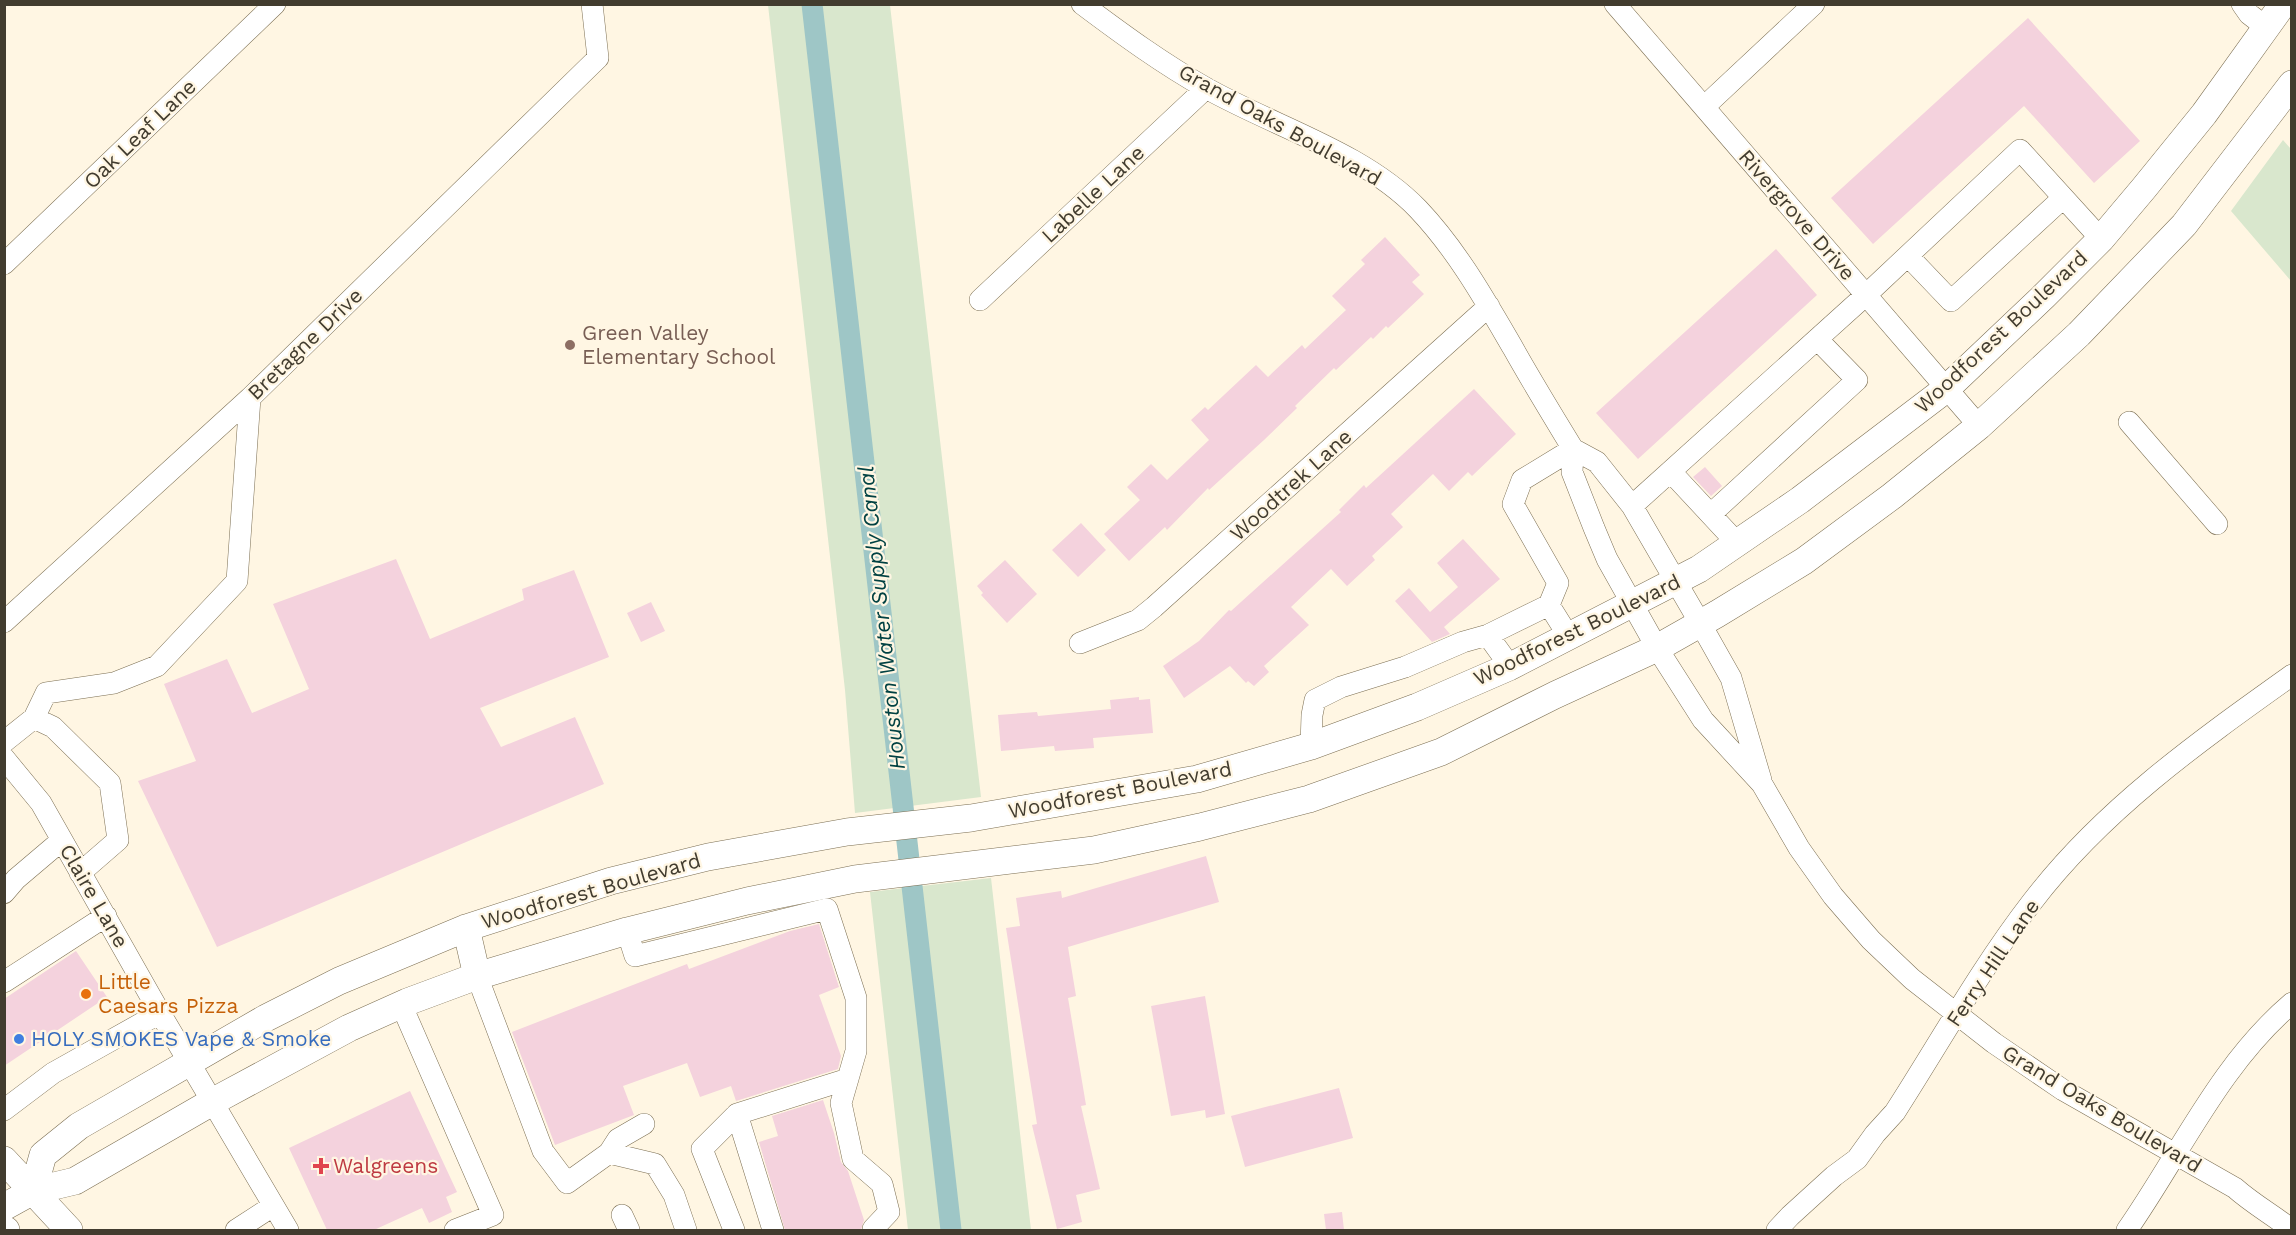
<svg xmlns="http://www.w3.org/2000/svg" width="2296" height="1235" viewBox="0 0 2296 1235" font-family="'Work Sans',sans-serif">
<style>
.green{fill:#d9e7cd}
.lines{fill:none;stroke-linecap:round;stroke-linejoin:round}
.canal{stroke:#9ec6c6;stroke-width:21}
.building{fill:#f4d2dd}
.minor-casing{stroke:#7c6f53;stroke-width:22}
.major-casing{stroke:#7c6f53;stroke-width:28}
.minor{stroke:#fff;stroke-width:21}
.major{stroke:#fff;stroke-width:27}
.education-dot{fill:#8d6e63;stroke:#fff6e3;stroke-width:2}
.food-dot{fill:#e8710a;stroke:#fff6e3;stroke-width:2}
.shop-dot{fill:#3f7fe0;stroke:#fff6e3;stroke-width:2}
.health-dot{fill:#e0444e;stroke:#fff6e3;stroke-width:2}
.labels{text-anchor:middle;stroke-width:4.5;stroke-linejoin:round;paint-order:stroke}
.street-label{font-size:21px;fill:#423c2f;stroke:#fff6e3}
.education-label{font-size:21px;fill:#785e54;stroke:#fff6e3;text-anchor:start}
.food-label{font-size:21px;fill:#c56008;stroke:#fff6e3;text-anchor:start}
.shop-label{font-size:21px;fill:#366cbe;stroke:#fff6e3;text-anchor:start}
.health-label{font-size:21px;fill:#be3a42;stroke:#fff6e3;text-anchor:start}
.water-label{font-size:22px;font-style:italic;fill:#014142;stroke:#fff6e3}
</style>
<rect width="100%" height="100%" fill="#fff6e3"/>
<path class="green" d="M768,5H890L981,797L855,813L845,690Z
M2283,140L2291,149V281L2231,211Z
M991,878L1031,1230H908L870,892Z"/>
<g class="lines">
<path class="canal" d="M812,4L951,1230"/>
</g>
<path class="building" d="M2028,18L2140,141L2094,183L2024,106L1873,244L1831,198Z
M1385,237L1420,275L1412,282L1424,294L1388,328L1386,326L1373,339L1371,337L1336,370L1334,368L1295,406L1297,408L1264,440L1209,490L1208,488L1167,530L1165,527L1129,561L1104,534L1140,500L1127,487L1151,464L1167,480L1209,440L1191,420L1205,407L1208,410L1256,365L1268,377L1302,345L1305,349L1346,310L1332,296L1365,264L1361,260Z
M1776,249L1817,295L1638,459L1596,413Z
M1474,389L1516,434L1472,476L1468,472L1449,491L1433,474L1391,514L1403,527L1372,556L1375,560L1347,586L1331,569L1291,607L1309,625L1264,666L1269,672L1254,686L1248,681L1246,683L1230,666L1184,698L1163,666L1199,641L1229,610L1231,611L1341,512L1339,510L1364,485L1366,488Z
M1705,467L1722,486L1711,496L1693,477Z
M1081,523L1106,550L1078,577L1052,550Z
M1463,539L1500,579L1444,627L1450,634L1432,642L1395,601L1409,588L1430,612L1458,587L1437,563Z
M396,559L430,639L524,600L522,589L574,570L609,657L480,708L501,747L575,717L604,784L217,947L138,781L196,761L164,684L227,659L252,713L309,689L273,604Z
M1005,560L1037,594L1007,623L981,595L983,593L977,586Z
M651,602L665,631L641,642L627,613Z
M1139,697V700L1150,699L1153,733L1093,738L1094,748L1055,751L1054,746L1001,751L998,715L1037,712L1038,716L1111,709L1110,700Z
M1206,856L1219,902L1068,947L1076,996L1068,998L1086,1105L1081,1106L1100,1189L1076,1195L1082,1222L1057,1229L1032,1125L1037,1124L1006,928L1020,926L1016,898L1061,891L1062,898Z
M819,924L839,987L819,995L841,1056L838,1069L736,1101L731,1086L700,1097L687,1063L623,1086L634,1115L555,1145L512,1032L687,964L689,969L790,931Z
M76,951L107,997L4,1066V999Z
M1205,996L1225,1114L1206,1118L1205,1110L1171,1116L1151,1006Z
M1339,1088L1353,1138L1245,1167L1231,1116Z
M410,1091L457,1192L446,1197L452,1212L429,1223L422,1208L374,1230H327L289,1148Z
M823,1100L834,1133L841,1162L848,1171L864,1220L861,1230H785L759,1142L778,1136L772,1116Z
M1342,1212L1344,1230H1326L1324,1214Z"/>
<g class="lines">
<g class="minor-casing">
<path id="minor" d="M1082,4C1122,34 1163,64 1206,88C1275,127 1363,152 1418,209C1457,250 1485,300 1513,348C1532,382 1553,416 1573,449L1597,462L1632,506L1700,623L1731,678L1761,780
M1615,4L1979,426
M2242,4L2249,14L2267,28
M1704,107L1814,4
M1908,256L1951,301L2063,198
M4,264L275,4
M980,300L1206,88
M2129,422L2217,524
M1573,449L1572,472L1594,528L1607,559L1657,648L1703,720L1762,784L1799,848L1833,896L1871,940L1912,979L1994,1043L2063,1090L2235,1188C2253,1204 2273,1215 2292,1230
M1671,472L1738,544
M1632,506L1867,294L2020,150L2101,239
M1711,514L1857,380L1817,339
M1549,605L1569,637
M4,622L250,398L598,58L592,4
M1488,635C1495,647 1503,654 1509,667
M1080,643L1138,620L1154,607L1489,306
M34,718L46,693L114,683L157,666L237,581L250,398
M4,742L34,718L53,727L110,783L118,840L80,873
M1311,746L1312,715L1315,700L1341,687L1405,667L1463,642L1488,635L1549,605L1558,583L1513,504L1522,480L1573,449
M4,758L41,803L160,1013L288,1230
M4,893L16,879L62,840
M627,931L635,956L827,909L856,998V1051L841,1103L853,1159L882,1184L889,1212L873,1229
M477,976L543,1151L567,1183L609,1153L655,1164L674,1195L686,1230
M4,982L106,916
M401,1004L493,1215L455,1230
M4,1110L53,1073L160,1013
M737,1114L773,1230
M609,1153L618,1139L644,1124
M622,1215L629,1230
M236,1230L273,1206
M734,1230L702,1149L737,1114L848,1079
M1777,1230L1790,1216L1834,1176L1857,1159L1875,1134L1895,1112C1940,1042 1981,968 2032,902C2102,810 2198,742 2292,675
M2127,1230C2180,1154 2220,1064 2292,1003"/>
</g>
<g class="major-casing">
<path id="major" d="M466,928L477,976
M4,1160L69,1230
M33,1191L43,1155L79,1126L266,1018L339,981L466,928L611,881L708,857L847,832L971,818L1197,779L1311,746L1417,707L1509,667L1699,569L1800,500L1946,389L2044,296L2101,239L2144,188L2204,114L2283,4
M4,1207L33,1191L75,1181L212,1102L349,1028L407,1002L477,976L627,931L747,901L855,879L1094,850L1200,827L1309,799L1441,752L1555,695L1657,648L1717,614L1804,561L1892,496L1979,426L2079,334L2184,225L2292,84
M4,1229L6,1230"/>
</g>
<use href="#minor" class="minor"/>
<use href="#major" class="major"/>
</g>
<circle class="education-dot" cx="570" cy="345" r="6"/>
<circle class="food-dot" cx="86" cy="994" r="6"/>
<circle class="shop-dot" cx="19" cy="1039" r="6"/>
<path class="health-dot" d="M318 1157h6v6h6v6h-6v6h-6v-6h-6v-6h6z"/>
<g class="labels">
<g class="street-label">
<text transform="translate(1280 125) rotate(29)" y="7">Grand Oaks Boulevard</text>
<text transform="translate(140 134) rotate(-44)" y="7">Oak Leaf Lane</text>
<text transform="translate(1093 194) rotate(-43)" y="7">Labelle Lane</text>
<text transform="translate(1797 215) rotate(49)" y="7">Rivergrove Drive</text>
<text transform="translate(2001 332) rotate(-43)" y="7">Woodforest Boulevard</text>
<text transform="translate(305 344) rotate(-44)" y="7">Bretagne Drive</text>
<text transform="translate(1291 485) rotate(-42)" y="7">Woodtrek Lane</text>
<text transform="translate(1577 630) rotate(-26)" y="7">Woodforest Boulevard</text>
<text transform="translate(1120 790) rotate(-11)" y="7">Woodforest Boulevard</text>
<text transform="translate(591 891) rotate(-16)" y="7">Woodforest Boulevard</text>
<text transform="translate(94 896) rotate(60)" y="7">Claire Lane</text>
<text transform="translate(1993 963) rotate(-56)" y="7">Ferry Hill Lane</text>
<text transform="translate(2102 1109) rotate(31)" y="7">Grand Oaks Boulevard</text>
</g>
<g class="education-label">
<text x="582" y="340">Green Valley<tspan x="582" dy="24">Elementary School</tspan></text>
</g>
<g class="food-label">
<text x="98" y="989">Little<tspan x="98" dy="24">Caesars Pizza</tspan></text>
</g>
<g class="shop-label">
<text x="31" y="1046">HOLY SMOKES Vape &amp; Smoke</text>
</g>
<g class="health-label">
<text x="333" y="1173">Walgreens</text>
</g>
<g class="water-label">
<text transform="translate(881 618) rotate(-96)" y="8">Houston Water Supply Canal</text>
</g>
</g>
<rect width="2296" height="1235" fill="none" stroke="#423c2f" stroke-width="12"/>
</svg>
